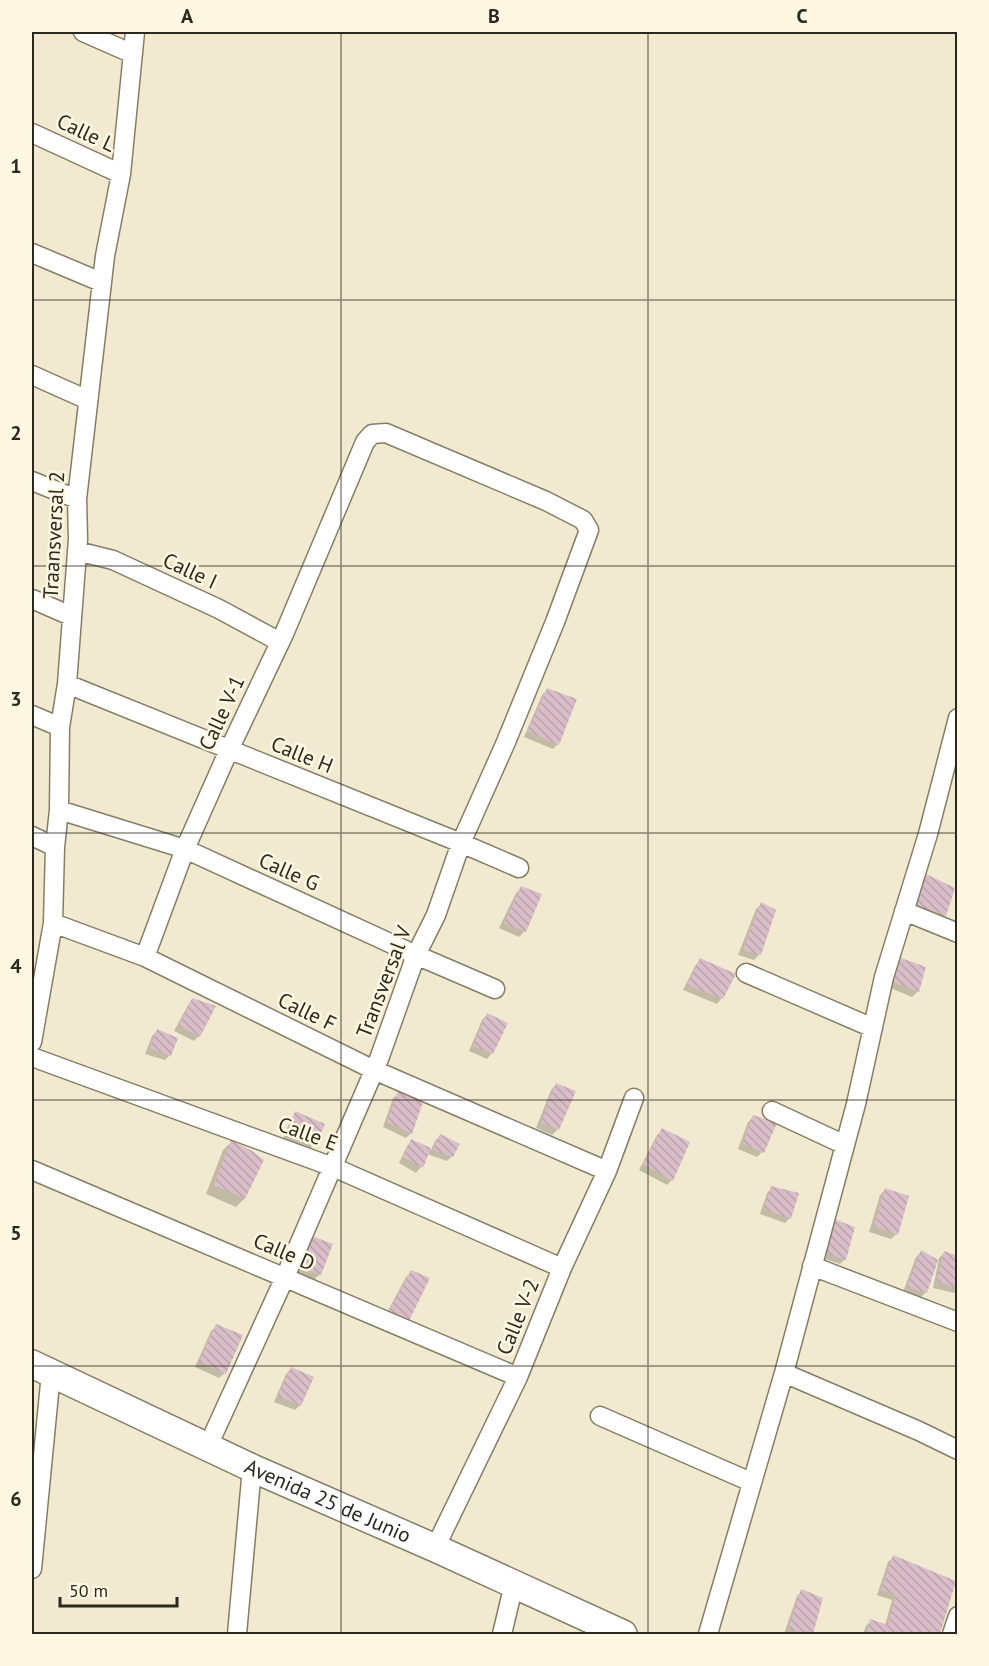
<svg xmlns="http://www.w3.org/2000/svg" width="989" height="1666" viewBox="0 0 989 1666" font-family="'PT Sans',sans-serif">
<style>
.shadow{fill:#0003}
.building{fill:url(#building-back-hatch)}
.lines{fill:none;stroke-linecap:round;stroke-linejoin:round}
.minor-casing{stroke:#857e66;stroke-width:21}
.highway-casing{stroke:#857e66;stroke-width:30}
.minor{stroke:#fff;stroke-width:18}
.highway{stroke:#fff;stroke-width:27}
.grid{fill:none;stroke:#2b281e;stroke-width:1.5;stroke-opacity:0.55}
.labels{text-anchor:middle;stroke-width:5;stroke-linejoin:round;paint-order:stroke}
.street-label{font-size:21px;fill:#2b281e;stroke:#fef7e2}
.neatline{fill:none;stroke:#2b281e;stroke-width:2}
.grid-label{font-size:20px;text-anchor:middle;font-weight:bold;fill:#2b281e}
</style>
<defs>
<pattern id="building-back-hatch" width="6" height="6" patternUnits="userSpaceOnUse" patternTransform="scale(1.5)"><rect width="6" height="6" fill="#d9bdc8"/><path d="M-1 5l2 2M0 0l6 6M5-1l2 2" fill="none" stroke="#baa2ab"/></pattern>
</defs>
<rect width="100%" height="100%" fill="#f2ead0"/>
<path class="shadow" d="M547,690L558,744L553,749L524,737L542,695Z
M919,880L945,915L940,921L909,910Z
M521,888L540,895L524,932L519,937L499,928L516,893Z
M761,904L774,911L759,955L754,960L738,955L756,909Z
M700,960L722,998L717,1004L683,990L695,966Z
M901,960L918,991L912,997L888,987L896,965Z
M193,999L199,1036L194,1041L174,1031L188,1005Z
M487,1015L492,1053L487,1059L469,1051L482,1020Z
M157,1031L170,1055L165,1060L145,1054L152,1036Z
M556,1085L574,1091L557,1130L552,1135L536,1128L551,1090Z
M399,1093L411,1133L406,1138L383,1127L393,1098Z
M296,1113L314,1144L309,1150L283,1139L291,1118Z
M753,1117L762,1152L757,1157L738,1149L748,1122Z
M663,1130L672,1180L667,1185L639,1170L657,1135Z
M440,1136L452,1156L447,1161L427,1154L421,1167L416,1173L399,1163L407,1146L412,1141L431,1150L435,1141Z
M232,1141L262,1160L244,1199L236,1207L206,1194L223,1150Z
M772,1188L790,1218L785,1223L760,1214L767,1193Z
M885,1190L897,1234L891,1239L869,1232L880,1195Z
M829,1226L845,1259L840,1264L815,1256Z
M331,1245L320,1274L314,1280L291,1271Z
M921,1252L926,1292L921,1297L903,1292L916,1257Z
M944,1253L958,1258V1289L954,1293L933,1288L939,1258Z
M411,1272L428,1279L383,1320L406,1277Z
M217,1326L225,1373L219,1378L195,1367L211,1331Z
M291,1369L300,1405L295,1410L274,1402L286,1374Z
M894,1557L955,1582L938,1634H863L866,1626L871,1621L885,1625L892,1600L877,1595L888,1562Z
M802,1591L821,1599L812,1634H784L797,1596Z"/>
<path class="building" d="M547,688L577,699L559,745L528,731Z
M924,873L955,888L946,916L914,905Z
M521,886L542,894L526,932L504,923Z
M761,902L776,910L761,955L743,950Z
M700,958L736,974L723,999L687,985Z
M901,958L926,967L919,992L893,982Z
M192,998L216,1006L200,1037L179,1026Z
M487,1013L508,1023L493,1054L473,1046Z
M157,1029L178,1038L171,1056L150,1048Z
M556,1083L576,1091L559,1130L541,1123Z
M398,1091L423,1102L412,1134L387,1122Z
M295,1111L325,1124L316,1145L287,1134Z
M753,1115L777,1123L764,1153L743,1144Z
M662,1128L690,1142L673,1181L643,1164Z
M440,1134L460,1144L453,1157L433,1150Z
M411,1139L431,1148L423,1168L403,1157Z
M231,1140L254,1152L264,1160L245,1199L214,1185Z
M771,1186L799,1193L791,1219L764,1209Z
M885,1188L909,1196L898,1235L874,1226Z
M834,1219L855,1227L846,1260L819,1251Z
M309,1235L333,1244L321,1275L295,1265Z
M921,1250L938,1260L927,1293L907,1287Z
M944,1251L958,1256V1288L937,1282Z
M411,1270L430,1278L408,1323L387,1315Z
M216,1324L243,1335L226,1374L199,1362Z
M291,1367L314,1377L301,1406L278,1396Z
M893,1555L956,1581L940,1634H866L870,1619L888,1625L896,1595L881,1590Z
M801,1589L823,1598L813,1634H804L788,1629Z"/>
<g class="lines">
<g class="minor-casing">
<path id="minor" d="M83,32L133,54
M32,133L121,174
M32,253L101,282
M32,375L88,400
M32,481L77,499
M77,551L113,560L219,609L280,642
M32,599L71,616
M67,684L461,843L519,868
M32,715L60,727
M59,810L185,849L416,955L495,989
M32,836L55,847
M904,911L958,933
M53,923L145,957L374,1070L607,1171
M145,957L185,849L229,750L284,634L365,442L372,434L386,433L546,501L583,520L589,530L555,622L506,742L461,843L436,915L416,955L379,1059L285,1277L208,1446
M746,973L873,1028
M32,1042L53,923L55,847L59,810L60,727L67,684L78,539L77,499L105,256L121,174L135,32
M32,1057L333,1167L562,1268
M772,1111L845,1145
M32,1170L518,1377
M812,1266L958,1322
M784,1373L919,1431L958,1450
M600,1416L751,1482
M435,1548L518,1377L562,1268L607,1171L634,1098
M32,1569L51,1373
M237,1634L252,1468
M502,1634L514,1584
M708,1634L784,1373L856,1104L884,977L928,834L958,718
M952,1634L958,1616"/>
</g>
<g class="highway-casing">
<g id="highway">
<path id="s1" d="M32,1364L252,1468L435,1548L623,1634"/>
</g>
</g>
<use href="#minor" class="minor"/>
<use href="#highway" class="highway"/>
</g>
<path class="grid" d="M341,32V1634M648,32V1634M32,300H958M32,566H958M32,833H958M32,1100H958M32,1366H958"/>
<g class="labels">
<g class="street-label">
<text transform="translate(86 133) rotate(25)" y="7">Calle L</text>
<text transform="translate(54 535) rotate(-87)" y="7">Traansversal 2</text>
<text transform="translate(190 571) rotate(25)" y="7">Calle I</text>
<text transform="translate(222 713) rotate(-65)" y="7">Calle V-1</text>
<text transform="translate(302 755) rotate(22)" y="7">Calle H</text>
<text transform="translate(289 872) rotate(24)" y="7">Calle G</text>
<text transform="translate(384 982) rotate(-69)" y="7">Transversal V</text>
<text transform="translate(307 1012) rotate(26)" y="7">Calle F</text>
<text transform="translate(308 1134) rotate(20)" y="7">Calle E</text>
<text transform="translate(284 1252) rotate(23)" y="7">Calle D</text>
<text transform="translate(518 1317) rotate(-68)" y="7">Calle V-2</text>
<text dy="7" stroke="none"><textPath href="#s1" startOffset="326">Avenida 25 de Junio</textPath></text>
</g>
</g>
<rect width="989" height="1666" fill="none" stroke="#fef7e2" stroke-width="66"/>
<path d="M60 1597v9h117v-9" fill="none" stroke="#2b281e" stroke-width="3"/>
<text x="69" y="1597" font-size="18" fill="#2b281e" stroke="#fef7e2" stroke-width="4.5" paint-order="stroke">50 m</text>
<rect x="33" y="33" width="923" height="1600" class="neatline"/>
<g class="grid-label">
<text x="187" y="23">A</text>
<text x="494" y="23">B</text>
<text x="802" y="23">C</text>
<text x="16" y="173">1</text>
<text x="16" y="440">2</text>
<text x="16" y="706">3</text>
<text x="16" y="973">4</text>
<text x="16" y="1240">5</text>
<text x="16" y="1506">6</text>
</g>
</svg>
